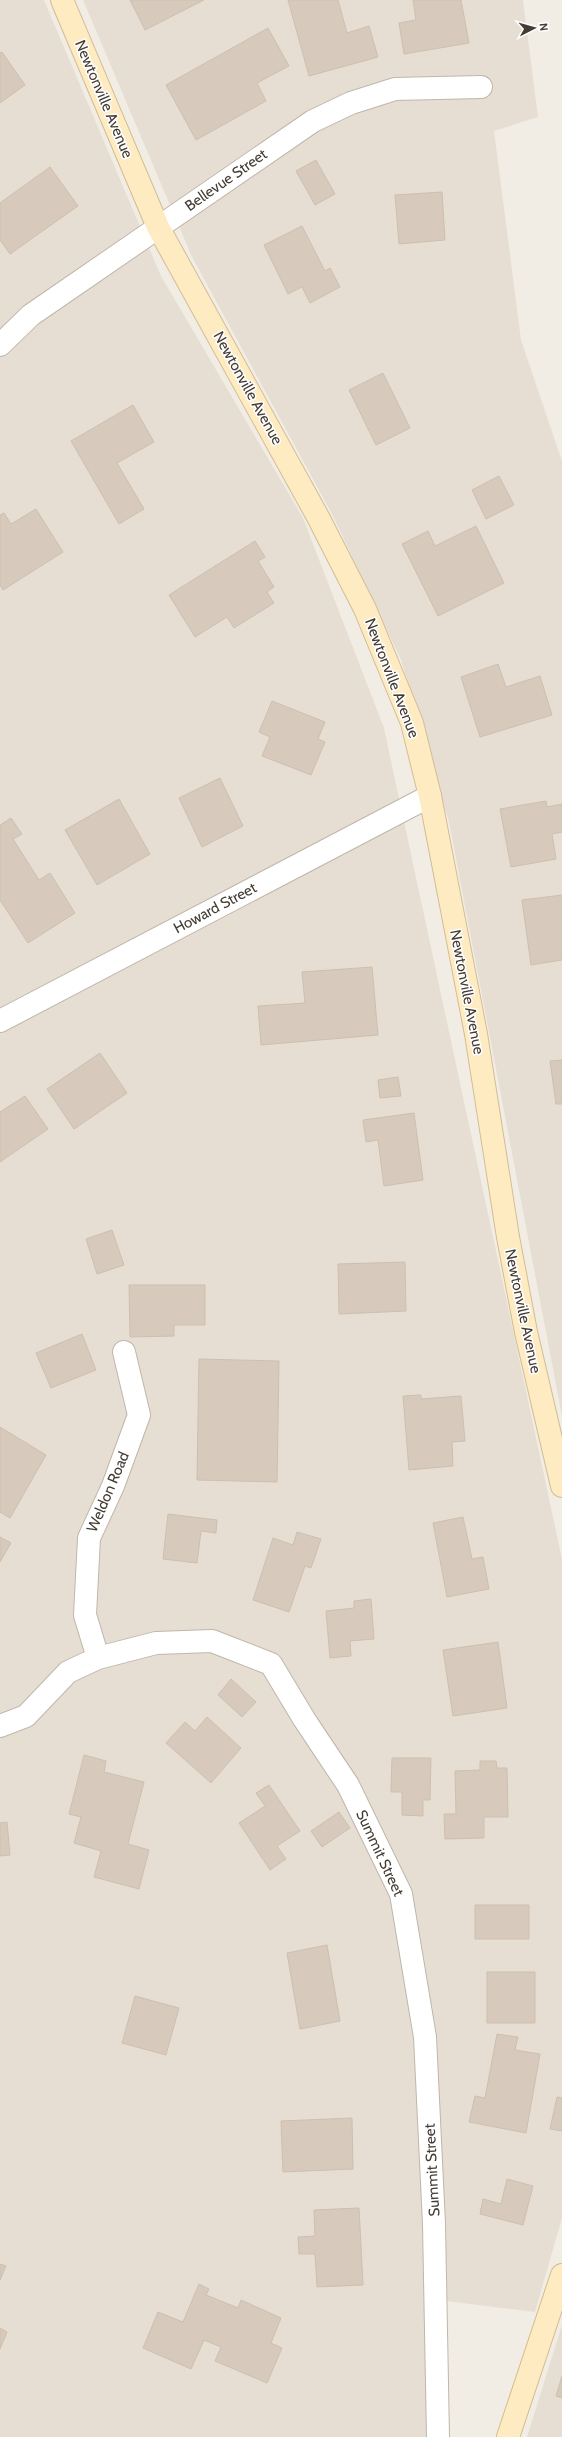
<svg xmlns="http://www.w3.org/2000/svg" width="562" height="2437" viewBox="0 0 562 2437" font-family="Cabin,sans-serif">
<style>
.residential{fill:#e6ded2}
.building{fill:#d7cabc;stroke:#cebfad}
.lines{fill:none;stroke-linecap:round;stroke-linejoin:round}
.minor-casing{stroke:#c0b6aa;stroke-width:24}
.secondary-casing{stroke:#d2bd93;stroke-width:24}
.minor{stroke:#fff;stroke-width:22}
.secondary{stroke:#feebc1;stroke-width:22}
.labels{text-anchor:middle;stroke-width:3;stroke-linejoin:round;paint-order:stroke}
.street-label{font-size:15px;fill:#443c34;stroke:#fff}
</style>
<rect width="100%" height="100%" fill="#f2ede4"/>
<path class="residential" d="M0,0H44L161,276L303,518L384,728L562,1559V2218L535,2312L430,2299L426,2437H0Z
M83,0H523L538,117L494,131L521,340L562,461V1416L449,822L401,660L332,514L192,257Z
M562,2325V2437H527Z"/>
<path class="building" d="M130,0H204L145,30Z
M288,0H338L347,33L369,26L378,57L309,76Z
M413,0H461L469,43L404,54L399,23L416,20Z
M268,28L289,66L257,83L266,101L196,140L166,85Z
M2,52L25,85L0,103V53Z
M316,160L335,194L315,205L296,171Z
M50,167L78,206L10,254L0,240V203Z
M442,192L445,240L399,244L395,195Z
M302,226L325,271L330,268L340,287L310,303L302,287L288,294L264,245Z
M383,373L410,428L376,445L349,390Z
M133,405L154,442L117,463L144,509L119,524L71,441Z
M499,476L514,505L486,519L472,490Z
M36,509L63,552L3,590L0,585V515L4,513L11,524Z
M476,526L504,583L438,616L402,544L428,531L435,546Z
M255,541L265,557L258,561L274,587L267,592L274,603L234,628L227,617L195,637L169,595Z
M498,664L506,687L540,676L552,715L480,737L461,677Z
M272,701L325,722L318,739L325,742L311,775L262,756L270,737L259,732Z
M220,778L243,826L202,847L179,798Z
M119,799L150,854L97,885L65,830Z
M546,801L547,807L562,804V832L552,834L556,859L511,867L500,809Z
M11,818L22,834L13,839L39,880L50,873L75,913L28,943L0,900V825Z
M562,895V960L531,965L522,900Z
M372,967L378,1035L261,1045L258,1006L305,1003L302,972Z
M100,1053L127,1093L74,1129L47,1089Z
M562,1060V1104H556L550,1061Z
M398,1077L401,1096L380,1098L378,1080Z
M25,1096L48,1129L0,1162V1112Z
M414,1113L423,1180L384,1186L378,1140L366,1142L363,1120Z
M112,1230L124,1265L97,1274L86,1239Z
M405,1262L406,1311L339,1314L338,1264Z
M129,1285H205V1325H174V1336L130,1337Z
M82,1334L96,1370L51,1388L36,1353Z
M199,1359L279,1361L277,1482L197,1480Z
M421,1395V1399L461,1396L465,1441L452,1442L453,1466L409,1470L403,1396Z
M0,1427L46,1455L10,1518L0,1512Z
M168,1514L217,1520L216,1533L201,1531L197,1563L163,1559Z
M463,1517L472,1559L483,1557L489,1589L447,1597L433,1523Z
M297,1532L321,1539L311,1568L305,1566L289,1612L253,1600L273,1538L293,1545Z
M0,1537L11,1543L0,1562Z
M371,1599L374,1639L350,1641L351,1656L330,1658L326,1611L354,1608V1601Z
M498,1642L507,1708L453,1716L443,1650Z
M231,1679L256,1702L242,1717L218,1695Z
M207,1717L241,1748L211,1783L166,1743L185,1722L195,1731Z
M84,1755L106,1761L104,1772L144,1782L128,1844L149,1850L139,1889L94,1877L101,1851L74,1843L81,1817L69,1814Z
M392,1758H431L430,1800H423V1816L402,1815V1792H391Z
M480,1761H496L497,1768H507L508,1817H484V1838L445,1839L444,1814H456L455,1771L480,1770Z
M269,1785L300,1831L277,1846L286,1859L270,1870L239,1823L265,1806L256,1793Z
M339,1812L350,1828L322,1847L311,1831Z
M7,1822L10,1855L0,1856V1823Z
M475,1905H529V1939H475Z
M327,1945L340,2021L300,2029L287,1953Z
M487,1972H535V2023H487Z
M135,1996L179,2008L166,2055L122,2043Z
M497,2034L518,2037L515,2050L540,2054L526,2133L469,2122L475,2096L485,2098Z
M557,2097L562,2098V2131L550,2129Z
M352,2118L353,2169L283,2172L281,2121Z
M507,2179L533,2186L523,2225L480,2214L483,2199L501,2204Z
M359,2208L363,2285L317,2287L315,2254H299L298,2237L315,2236L314,2210Z
M0,2264L6,2266L0,2280Z
M199,2284L209,2289L206,2295L238,2308L241,2300L281,2318L271,2343L282,2348L267,2383L215,2361L221,2347L204,2340L191,2369L143,2348L158,2312L183,2322Z
M0,2328L7,2332L0,2349Z
M562,2376V2398L556,2396Z"/>
<g class="lines">
<g class="minor-casing">
<path id="minor" d="M0,345L31,315L313,121L351,103L395,89L481,87
M0,1021L430,796
M98,1658L85,1615L89,1538L113,1486L139,1415L124,1352
M0,1726L26,1716L68,1672L98,1658L156,1643L212,1641L271,1664L304,1719L348,1785L401,1894L425,2037L434,2224L438,2437"/>
</g>
<g class="secondary-casing">
<path id="secondary" d="M62,0L158,227L318,517L365,609L412,723L430,796L476,1034L508,1237L526,1332L562,1486
M508,2437L562,2275"/>
</g>
<use href="#minor" class="minor"/>
<use href="#secondary" class="secondary"/>
</g>
<g class="labels">
<g class="street-label">
<text transform="translate(104 99) rotate(67)" y="5">Newtonville Avenue</text>
<text transform="translate(226 180) rotate(-35)" y="5">Bellevue Street</text>
<text transform="translate(248 388) rotate(61)" y="5">Newtonville Avenue</text>
<text transform="translate(392 678) rotate(69)" y="5">Newtonville Avenue</text>
<text transform="translate(215 908) rotate(-28)" y="5">Howard Street</text>
<text transform="translate(467 992) rotate(79)" y="5">Newtonville Avenue</text>
<text transform="translate(523 1311) rotate(78)" y="5">Newtonville Avenue</text>
<text transform="translate(108 1492) rotate(-67)" y="5">Weldon Road</text>
<text transform="translate(380 1853) rotate(65)" y="5">Summit Street</text>
<text transform="translate(432 2170) rotate(-93)" y="5">Summit Street</text>
</g>
</g>
<g transform="translate(534 28) rotate(84)" stroke="#ffffff" stroke-width="3" paint-order="stroke">
<path d="M0-3L7 15L0 10L-7 15Z" fill="#443c34"/>
<text y="-6" font-size="11" font-weight="bold" text-anchor="middle" fill="#443c34">N</text>
</g>
</svg>
